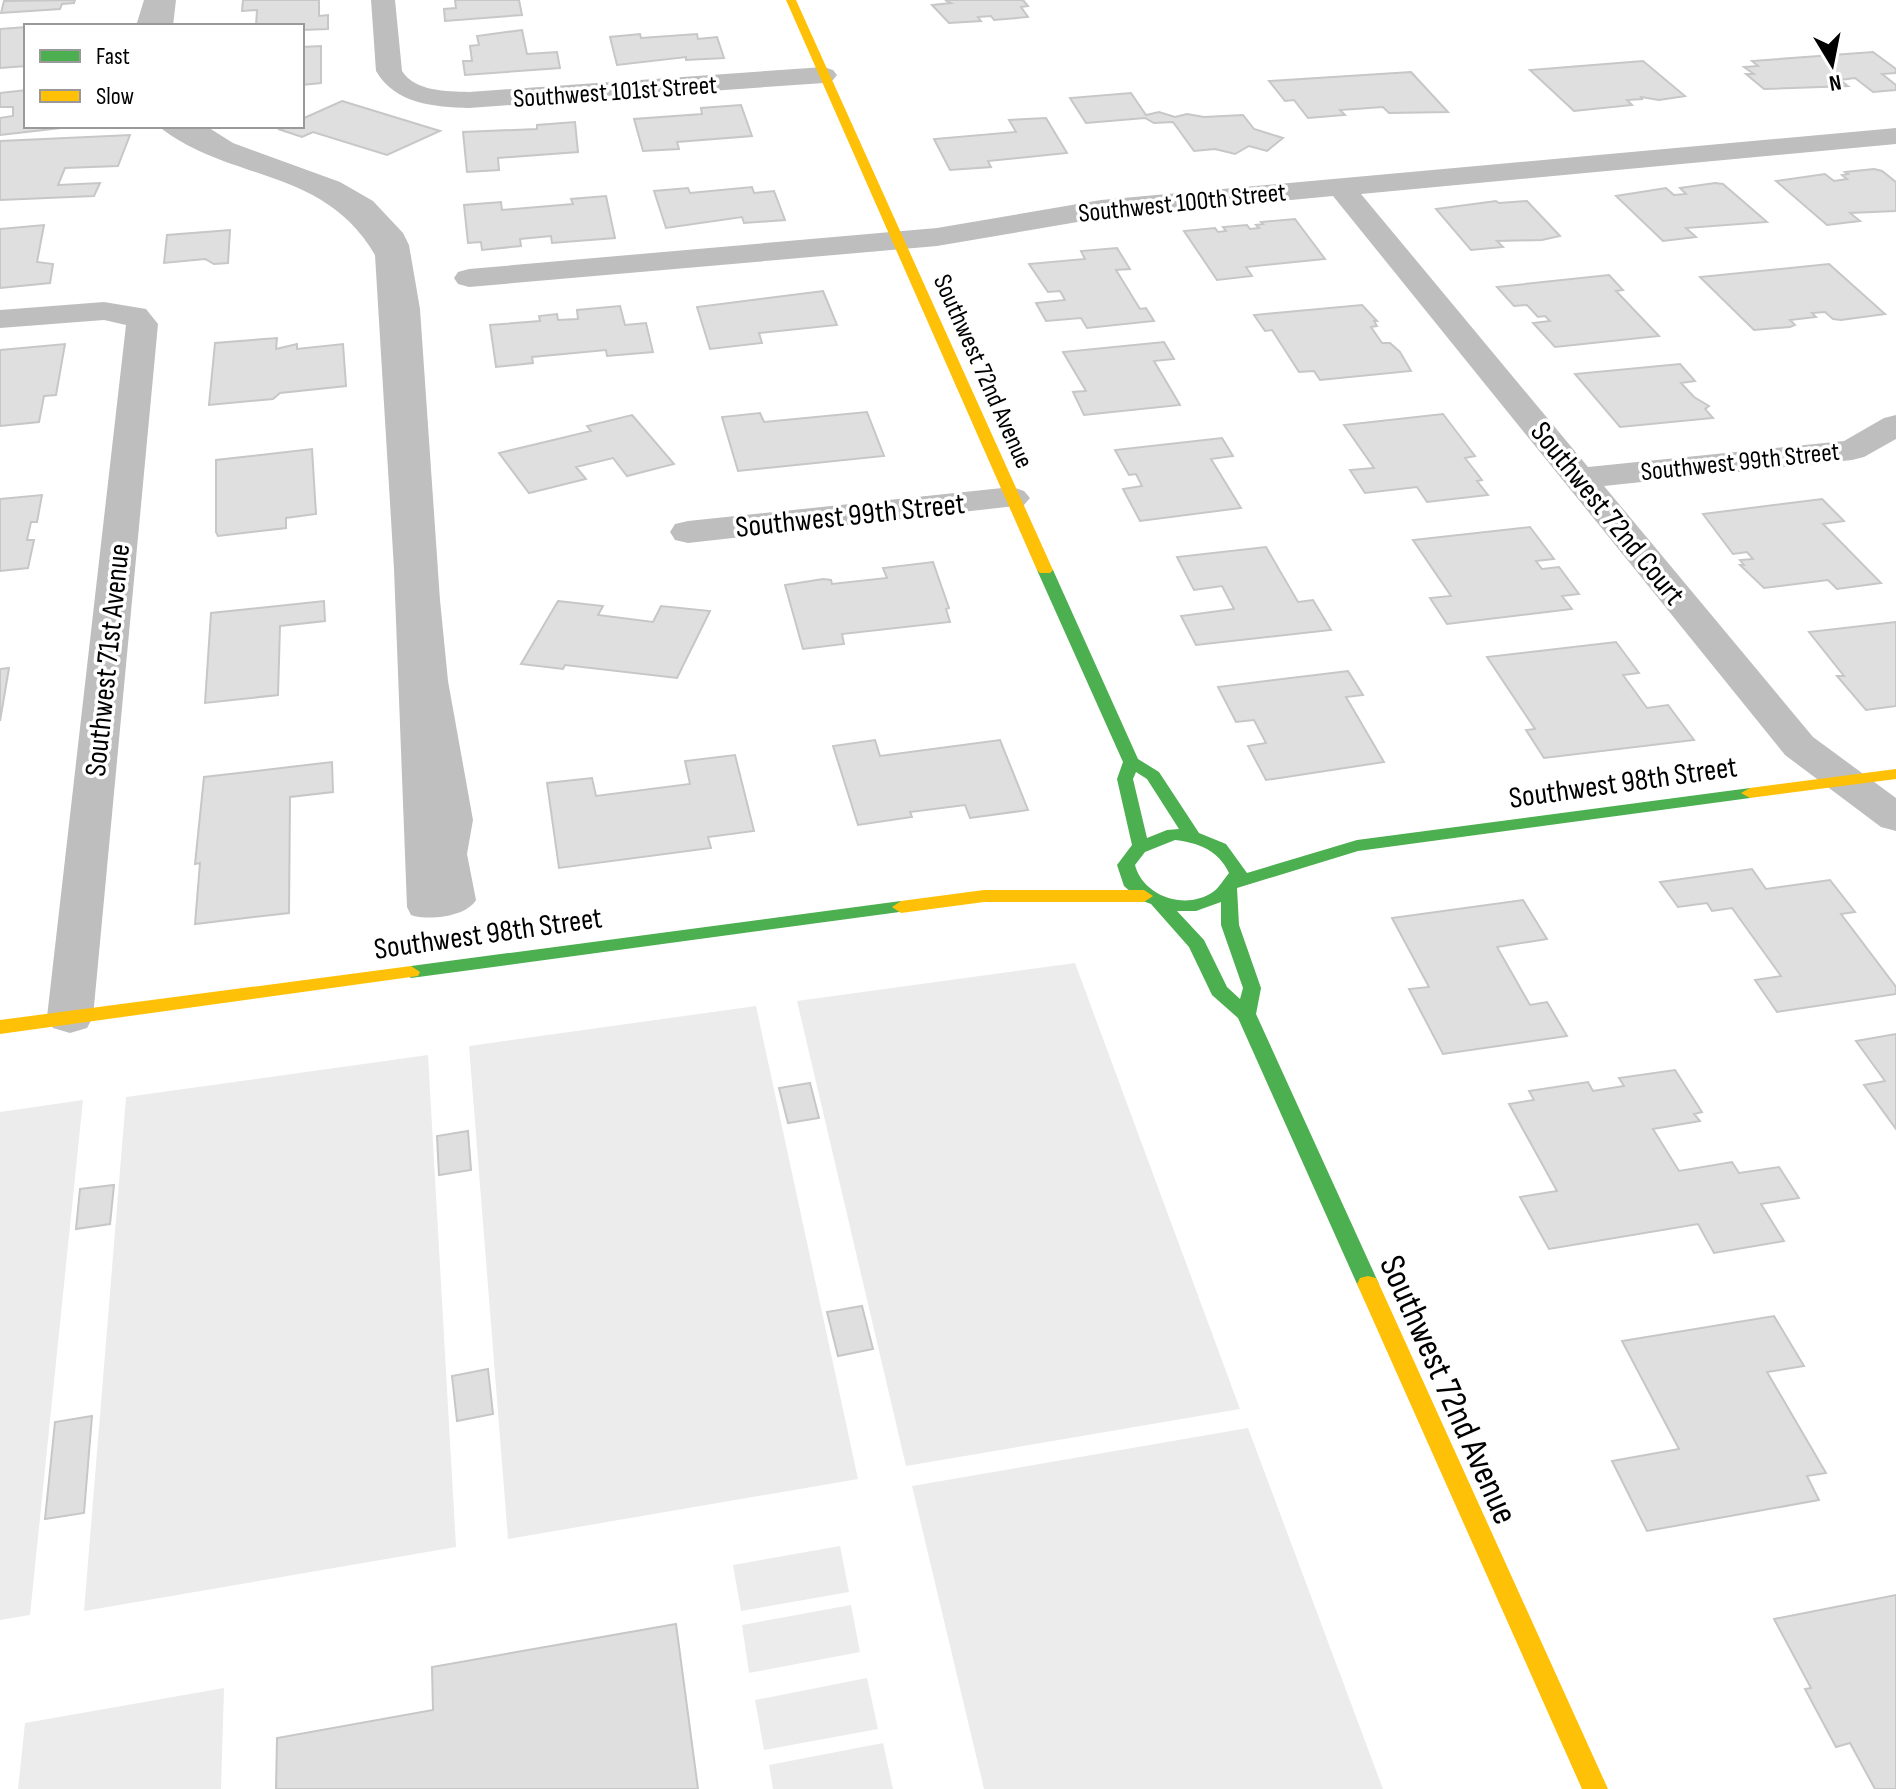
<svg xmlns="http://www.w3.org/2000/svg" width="1896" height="1789" viewBox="0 0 1896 1789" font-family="'Sofia Sans Condensed',sans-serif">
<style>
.green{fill:#ececec}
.water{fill:#bfbfbf}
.building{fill:#dfdfdf;stroke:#c7c7c7;stroke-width:2}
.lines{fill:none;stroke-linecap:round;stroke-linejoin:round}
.street{fill:#bebebe;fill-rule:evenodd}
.fast{fill:#4caf50;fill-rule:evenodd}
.slow{fill:#ffc107;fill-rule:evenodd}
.labels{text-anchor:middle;stroke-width:7;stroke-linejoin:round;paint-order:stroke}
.far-street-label{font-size:26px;fill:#000;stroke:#fff}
.street-label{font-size:30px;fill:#000;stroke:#fff}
.near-street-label{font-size:36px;fill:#000;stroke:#fff}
</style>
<rect width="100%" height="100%" fill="#fff"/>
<path class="green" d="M1075,963L1240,1409L906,1466L797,1001Z
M756,1006L858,1479L508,1539L469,1046Z
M428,1055L456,1547L84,1611L126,1097Z
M83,1100L30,1615L0,1620V1112Z
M1248,1428L1383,1789H984L912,1486Z
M840,1546L849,1592L741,1611L733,1565Z
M851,1605L860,1652L749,1673L742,1625Z
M867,1678L878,1729L764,1750L755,1700Z
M224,1688L221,1789H18L25,1723Z
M883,1743L893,1789H773L769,1765Z"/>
<path class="water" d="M144,0H176L173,26H136Z
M158,126H206L233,143L340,182L373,201L403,233L409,245L420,309L440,600L448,681L473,820L467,854L476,900C466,917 428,921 411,915L407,907L394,569L375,255C323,166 230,183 158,126Z"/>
<path class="building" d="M75,0L74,3L62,4L60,9L1,13L4,1Z
M243,0H319V16L328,15V29L302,30V26H256L257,10L242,11Z
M455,0H519L522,15L445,21L444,9L456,8Z
M945,0H1023L1028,6L1021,7L1028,17L994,20L991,16L978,17L981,21L949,23L932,5L951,3Z
M26,27V66L0,68V29Z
M522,30L527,54L557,52L560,68L465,75L463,61H472L470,46L479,45L477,36Z
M640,34L641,38L697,34L698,39L717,37L724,58L686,60V57L617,65L610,37Z
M321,46V83L302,85V47Z
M1873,52L1896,69V73L1882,74L1896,85V90L1873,92L1855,78L1840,80L1848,86L1764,89L1746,74H1754L1744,67L1758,66L1752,61Z
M1643,61L1685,96L1659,100L1641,97L1642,99L1627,100L1632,105L1574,111L1530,70Z
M1411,72L1448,112L1389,113L1383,107L1340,110L1345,115L1308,118L1294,100L1285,101L1269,81Z
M26,90V126L61,128L0,135V118L13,116V107H0V93Z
M1131,93L1146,115L1159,112L1175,117L1187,114L1204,117L1243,115L1254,129L1283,138L1267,151L1249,146L1235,154L1215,149L1194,151L1173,122L1154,123L1145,118L1086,123L1070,98Z
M342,101L440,131L387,155L313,132L302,137L278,129L302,126V119Z
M741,105L752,136L677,142L679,149L643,151L634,119L702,114L701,108Z
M1046,118L1067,153L988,161L991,167L950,170L934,139L1016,132L1009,120Z
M575,122L578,152L498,158L499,170L467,172L463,132L537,129V125Z
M130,135L118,166L65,168L58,185L100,183L94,196L0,200V141Z
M1874,169L1882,171L1896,182V211L1850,213L1860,221L1827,225L1776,181L1825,174L1834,181L1847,179L1842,175L1848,174L1845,172Z
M1715,183L1723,184L1767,222L1686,228L1696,237L1663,241L1616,196L1666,188L1674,195L1686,194L1680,188Z
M752,187L754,193L774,191L785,220L744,223L742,217L666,228L654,191L688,188L690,193Z
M606,196L615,238L552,243L551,236L520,239L521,246L482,250L481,242L468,243L464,205L501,202L502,210L573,204L571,199Z
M1496,201L1499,203L1527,201L1560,236L1542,240L1497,241L1503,247L1471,250L1436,209Z
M1295,219L1325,259L1246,267L1252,276L1217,280L1184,231L1215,228L1218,232L1226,231L1223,227L1247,225L1250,229L1259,228L1256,225L1263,224L1261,222Z
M44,225L37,262L53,264L50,283L0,288V229Z
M230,230L228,263L214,264L205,259L164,263L167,235Z
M1117,248L1130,269L1116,270L1140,309L1146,308L1154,321L1087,328L1081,318L1046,321L1036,303L1065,300L1060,291L1048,292L1029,264L1085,259L1081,251Z
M1829,264L1885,314L1841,320L1833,319L1825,312L1812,313L1816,317L1790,320L1795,325L1790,327L1754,330L1700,277Z
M1609,275L1623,290L1616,291L1659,336L1555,347L1533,323L1550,321L1545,316L1538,317L1527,305L1514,306L1497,287Z
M823,291L837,325L759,333L762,343L710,349L697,307Z
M1362,305L1377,321H1374L1377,326L1371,327L1382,343H1390L1400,352L1411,371L1320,380L1314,371L1299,372L1272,330L1265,331L1254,315Z
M620,306L625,325L646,323L653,352L607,356L606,350L532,357L533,363L496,367L490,325L540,321L539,316L557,314L558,320L578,319L577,310Z
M277,338L276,349L297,344V349L343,344L346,386L280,393L273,399L209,405L215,343Z
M1164,342L1174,359L1154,361L1180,405L1084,415L1073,392L1086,391L1063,352Z
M65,344L56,395L44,396L39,422L0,426V350Z
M1680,364L1695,381L1681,383L1694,397L1709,406L1705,409L1713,418L1620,427L1575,374Z
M867,412L884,456L738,471L722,417L760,413L764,422Z
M1443,414L1475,456L1465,458L1482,480L1477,481L1488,495L1427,502L1417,487L1365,493L1350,470L1374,468L1344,425Z
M632,415L674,464L627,476L613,458L576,467L586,479L529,493L499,453L591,431L587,426Z
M1222,438L1233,456L1211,459L1241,508L1140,521L1123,489L1142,486L1136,474L1129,475L1115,450Z
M312,449L316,514L286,518V528L218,536L216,532V460Z
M42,495L37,522H31L27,540H34L28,568L0,571V499Z
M1822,499L1844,521L1823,524L1881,583L1837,589L1828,580L1764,588L1740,565H1744L1740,560L1753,559L1747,552L1733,554L1703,514Z
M1530,527L1554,559L1536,561L1542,569L1559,567L1579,594L1562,596L1572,609L1447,624L1430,598L1451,596L1413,540Z
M1266,547L1298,602L1313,600L1331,630L1196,645L1181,616L1234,609L1222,586L1194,590L1177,557Z
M933,562L949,608L946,609L950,622L842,634L844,644L803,649L785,585L823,579L831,580L832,584L887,578L883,568Z
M324,601L325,621L280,626L278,695L205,703L211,613Z
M558,601L603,606L598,615L653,622L661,606L710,611L677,678L565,665L563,669L521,664Z
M1896,622V706L1866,710L1837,676H1844L1809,632Z
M1616,642L1639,673L1623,675L1647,708L1668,705L1694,740L1544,758L1526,730L1535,729L1487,657Z
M9,668L0,721V669Z
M1348,671L1363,695L1346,697L1384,762L1266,780L1248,746L1266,743L1254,720L1236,722L1218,687Z
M875,740L880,756L1000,740L1028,810L970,818L965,805L910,812L912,817L858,825L833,746Z
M735,755L754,831L708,837L711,848L559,868L547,783L592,778L596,796L690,784L685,761Z
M332,762L333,792L290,797L289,913L195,924L200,863L195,864L204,777Z
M1752,869L1766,889L1830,880L1855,912L1841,914L1896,987V994L1777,1012L1755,980L1781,976L1732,908L1712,911L1707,903L1678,907L1660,882Z
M1523,900L1547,939L1497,947L1530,1005L1547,1002L1567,1036L1443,1054L1409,989L1429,987L1392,918Z
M1896,1034V1129L1864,1085L1885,1081L1856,1041Z
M1675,1070L1702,1112L1694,1114L1700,1121L1653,1129L1679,1171L1732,1162L1739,1173L1779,1167L1799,1198L1761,1204L1784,1241L1714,1253L1698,1224L1549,1249L1520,1197L1557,1191L1509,1104L1534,1100L1529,1091L1588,1082L1593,1091L1624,1086L1619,1078Z
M810,1083L819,1118L788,1123L779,1088Z
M468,1131L471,1170L439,1175L437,1136Z
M114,1185L110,1224L76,1229L80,1189Z
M862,1306L873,1349L838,1356L827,1312Z
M1774,1316L1804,1366L1767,1372L1826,1473L1807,1476L1819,1500L1647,1531L1612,1461L1679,1449L1622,1341Z
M488,1369L493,1414L457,1421L452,1376Z
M92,1416L84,1513L45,1519L55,1422Z
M1896,1595V1789H1875L1850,1743L1836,1747L1805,1689L1811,1688L1774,1619Z
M676,1624L698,1789H276L277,1738L433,1710L432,1667Z"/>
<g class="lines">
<path class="street" d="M371,0H395L402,71C416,92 446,91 469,92L824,67L833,70L837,75L833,80L824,83L469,108C434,107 395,104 376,71Z
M1896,128V144L1361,194L1588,467L1844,441L1884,418L1896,415V439L1864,457L1852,460L1604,486L1813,737L1896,798V831L1881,827L1785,755L1333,196L1101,218L937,246L469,287L458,284L454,278L458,272L469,269L937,228L1101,200Z
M104,302L146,309L158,324L93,1017L87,1028L70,1033L53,1028L47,1017L126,325L104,320L0,328V310Z
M1012,487L1024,491L1030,498L1024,505L688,543L675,540L670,532L675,524L688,521Z"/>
<path class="fast" d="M1045,565L1053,570L1138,759L1159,772L1199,833L1226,844L1247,873L1357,840L1750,788L1759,793L1750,798L1358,851L1237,888L1239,925L1261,988L1256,1014L1379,1284L1376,1290L1368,1292L1360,1290L1357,1284L1238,1018L1212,995L1189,947L1151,904L1140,900L1124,886L1117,865L1132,845L1117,779L1123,762L1037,570ZM1136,772L1147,779L1179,829L1167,830L1147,838L1133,779ZM1175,840C1199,843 1218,850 1229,873C1224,879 1219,888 1213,892C1185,911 1143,896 1135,865L1145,852ZM1221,902V925L1243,988L1240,999L1227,987L1204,940L1177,911H1196Z
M901,901L907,903L910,907L907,911L411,978L402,972L411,966Z"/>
<path class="slow" d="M786,0H796L1053,570L1050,573H1040L1037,570Z
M1896,769V779L1750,798L1741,793L1750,788Z
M984,890H1144L1153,896L1144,902H984L901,913L892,907L901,901Z
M411,966L420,972L418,976L0,1034V1020Z
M1368,1276L1376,1278L1379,1284L1608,1789H1582L1357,1284L1360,1278Z"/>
</g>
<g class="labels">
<g class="far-street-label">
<text transform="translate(615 91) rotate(-4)" y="9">Southwest 101st Street</text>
<text transform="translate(1182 202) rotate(-6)" y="9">Southwest 100th Street</text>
<text transform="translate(984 371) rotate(66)" y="9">Southwest 72nd Avenue</text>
<text transform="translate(1740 461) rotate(-6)" y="9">Southwest 99th Street</text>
</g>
<g class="street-label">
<text transform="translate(1608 513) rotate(51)" y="10">Southwest 72nd Court</text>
<text transform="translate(850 515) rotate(-6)" y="10">Southwest 99th Street</text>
<text transform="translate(107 660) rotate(-84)" y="10">Southwest 71st Avenue</text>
<text transform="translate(1623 782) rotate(-8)" y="10">Southwest 98th Street</text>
<text transform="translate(488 933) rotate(-8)" y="10">Southwest 98th Street</text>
</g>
<g class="near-street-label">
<text transform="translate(1450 1389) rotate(66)" y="13">Southwest 72nd Avenue</text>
</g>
</g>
<rect x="24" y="24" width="280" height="104" fill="#ffffff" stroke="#999999" stroke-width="2"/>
<rect x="40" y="50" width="40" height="12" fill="#4caf50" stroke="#999999" stroke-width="2"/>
<text x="96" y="64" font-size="24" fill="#000000">Fast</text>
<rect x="40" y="90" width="40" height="12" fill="#ffc107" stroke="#999999" stroke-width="2"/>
<text x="96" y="104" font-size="24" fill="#000000">Slow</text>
<g transform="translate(1832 64) rotate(170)" stroke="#ffffff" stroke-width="6" paint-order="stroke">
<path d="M0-6L14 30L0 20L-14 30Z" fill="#000000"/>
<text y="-12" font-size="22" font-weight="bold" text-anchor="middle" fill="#000000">N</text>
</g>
</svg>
